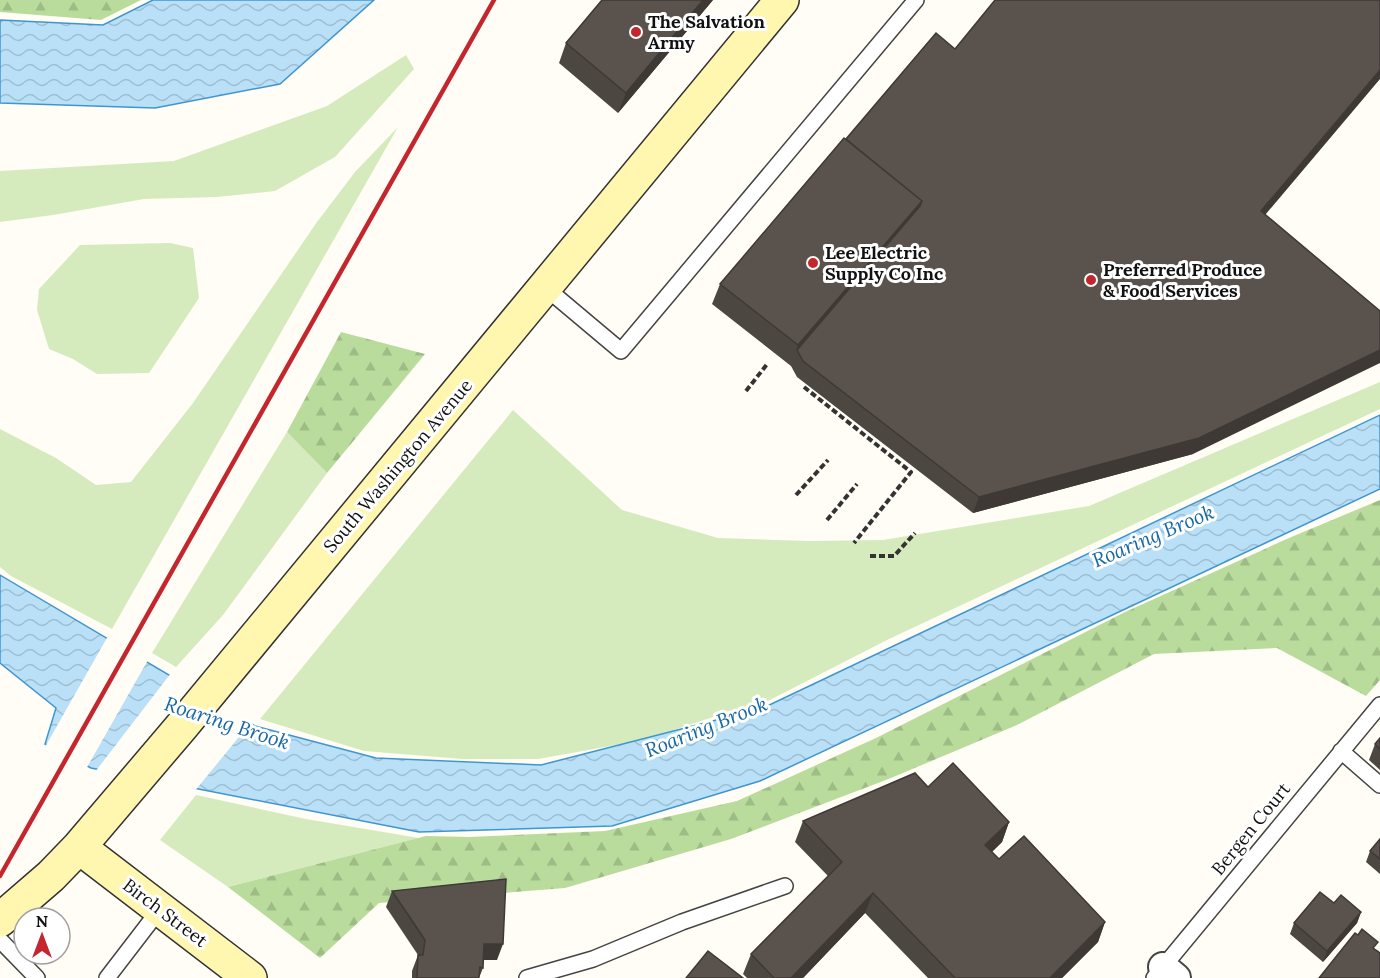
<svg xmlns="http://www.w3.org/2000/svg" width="1380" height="978" viewBox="0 0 1380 978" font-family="Lora,serif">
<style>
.grass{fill:#d5ebbd}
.forest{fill:url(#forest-firs)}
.water{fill:url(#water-waves);stroke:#3f96cf;stroke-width:1.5}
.pier{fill:#fffdf5}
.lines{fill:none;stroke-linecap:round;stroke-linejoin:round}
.lane-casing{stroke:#444;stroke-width:18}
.street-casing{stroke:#444;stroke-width:32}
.secondary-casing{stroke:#333;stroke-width:36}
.path{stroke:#333;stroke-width:4;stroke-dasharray:6 3;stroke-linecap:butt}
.lane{stroke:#fff;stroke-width:15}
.street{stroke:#fff;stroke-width:28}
.secondary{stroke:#fff6b0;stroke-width:33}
.rail{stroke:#c4262e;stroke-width:4.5}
.wall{fill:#4d4742}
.shaded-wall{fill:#3f3936}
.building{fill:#5a524d;stroke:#3f3936;stroke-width:1.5}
.poi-dot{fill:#c4262e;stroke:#fff;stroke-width:2}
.labels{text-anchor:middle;stroke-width:6;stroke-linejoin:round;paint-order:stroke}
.poi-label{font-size:18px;font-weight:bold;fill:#111;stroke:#fff;text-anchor:start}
.street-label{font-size:18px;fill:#111;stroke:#fff}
.water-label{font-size:20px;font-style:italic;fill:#1768a6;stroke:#fff}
</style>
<defs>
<pattern id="forest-firs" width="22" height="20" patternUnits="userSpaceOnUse" patternTransform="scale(1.5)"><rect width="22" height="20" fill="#b9dc9c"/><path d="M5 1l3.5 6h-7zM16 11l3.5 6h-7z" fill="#9ebc85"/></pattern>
<pattern id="water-waves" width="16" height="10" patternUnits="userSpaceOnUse" patternTransform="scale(1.5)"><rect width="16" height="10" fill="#b9e0f7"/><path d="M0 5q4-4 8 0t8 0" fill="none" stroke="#9ebfd3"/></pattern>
</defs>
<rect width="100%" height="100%" fill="#fffdf5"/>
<path class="grass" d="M406,55L414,69L335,157L275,191L217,197L144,199L53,215L0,222V171L174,161L327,106Z
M398,127L112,629L11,576L0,567V429L56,458L96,485L131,482L193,403L317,222L355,172Z
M170,243L193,248L199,298L149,373L97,374L73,359L49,349L37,310L39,289L80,245Z
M1380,382V409L889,639L762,704L734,710L644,740L538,759H463L364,751L260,719L513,410L622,510L718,538L809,541L883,540L1089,506Z
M287,432L327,473L223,615L176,667L152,653Z
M196,795L306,819L419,838L228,887L160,840Z"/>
<path class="forest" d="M0,0H141L101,20L0,12Z
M341,332L425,354L327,473L287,432Z
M1380,500V680L1366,696L1277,648L1154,654L1017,725L891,778L731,839L565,888L379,903L320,958L228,887L426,836L469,837L605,831L737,801L876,738L1123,613L1289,538Z"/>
<path class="water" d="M153,0H374L280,84L155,108L0,103V20L103,25Z
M1380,415V489L760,781L612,826L419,832L91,768L45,744L56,708L0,663V575L255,726L376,758L541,765L763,708Z"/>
<path class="pier" d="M108,636L148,660L86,769L45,747Z
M171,673L252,721L194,792L95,772Z"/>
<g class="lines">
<g class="lane-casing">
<path id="lane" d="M546,288L621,351L916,0
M1341,751L1380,785
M0,940L37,978
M107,978L160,909
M527,978L593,959L682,922L785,886
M1154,978L1380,705"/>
</g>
<g class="street-casing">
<path id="street" d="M1163,967L1176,978"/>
</g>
<g class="secondary-casing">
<path id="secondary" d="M79,847L250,978
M0,920L51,876L79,847L182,726L782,0"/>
</g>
<path class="path" d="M804,387L911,472L854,543
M746,391L768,363
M796,495L828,460
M827,520L857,484
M870,556H894L915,533"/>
<use href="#lane" class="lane"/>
<use href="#street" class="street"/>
<use href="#secondary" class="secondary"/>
<path class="rail" d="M0,876L494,0"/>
</g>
<path class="wall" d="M713,0L618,113L559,63L566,43Z
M955,49L1265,215L1193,454L973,513L797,377L791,366L712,304L720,284L846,139Z
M1380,738V770L1369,760L1375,744Z
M928,787L1009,822L1002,842L992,852L999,859L1105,922L1098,942L1062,978H928L865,913L803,978H747L743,974L751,954L828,876L795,842L803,821Z
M1380,839V874L1366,862L1370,851Z
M392,891L497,960H483V968L479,978H412V971L418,955L386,907Z
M1334,903L1361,912L1357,923L1323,962L1290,934L1294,923Z"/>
<path class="shaded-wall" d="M703,0H713L618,113L626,93Z
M1380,70V79L1255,227L1261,211Z
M922,201L914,222L797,350L798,345Z
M1380,350V363L1193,454L973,513L979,497Z
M1009,822L1002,842L978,865L985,845Z
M873,893L865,913L803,978H791Z
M1361,912L1357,923L1323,962L1327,951Z
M1105,922L1098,942L1062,978H1050Z
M484,944H503L497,960H478Z"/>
<path class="building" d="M602,0H703L626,93L566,43Z
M995,0H1380V70L1261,211L1380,311V350L1199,438L979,497L803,361L797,350L920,206L922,201L846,139L936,33L955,49Z
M844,138L922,201L798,345L720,284Z
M1380,738V749L1375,744Z
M953,763L1009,822L985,845L999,859L1024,836L1105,922L1050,978H955L873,893L791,978H774L751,954L842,862L803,821L915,773L928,787Z
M1380,839V859L1370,851Z
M506,879L503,944H484L483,968L480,967L479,977L478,978H417L418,955H423L425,940L392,891Z
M1320,892L1334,903L1341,895L1361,912L1327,951L1294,923Z
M1362,929L1378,942L1373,948L1380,953V978H1319L1355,933L1358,935Z
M708,951L743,978H686Z"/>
<g class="poi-dot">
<circle cx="636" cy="32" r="6"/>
<circle cx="813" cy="263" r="6"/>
<circle cx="1091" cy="280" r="6"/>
</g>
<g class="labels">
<g class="poi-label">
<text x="648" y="28">The Salvation<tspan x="648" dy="21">Army</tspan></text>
<text x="825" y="259">Lee Electric<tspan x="825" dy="21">Supply Co Inc</tspan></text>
<text x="1103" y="276">Preferred Produce<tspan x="1103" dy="21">&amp; Food Services</tspan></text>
</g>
<g class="street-label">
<text transform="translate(398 466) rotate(-50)" y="6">South Washington Avenue</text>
<text transform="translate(1251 829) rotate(-51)" y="6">Bergen Court</text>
<text transform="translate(165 913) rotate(37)" y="6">Birch Street</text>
</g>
<g class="water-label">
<text transform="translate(1153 536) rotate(-23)" y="7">Roaring Brook</text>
<text transform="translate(227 723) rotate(18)" y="7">Roaring Brook</text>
<text transform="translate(706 727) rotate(-22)" y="7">Roaring Brook</text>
</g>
</g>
<g transform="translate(42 936)"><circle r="28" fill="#ffffff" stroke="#a0a0a0" stroke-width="1.5"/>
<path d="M0-4.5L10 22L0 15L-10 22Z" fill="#c4262e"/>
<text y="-9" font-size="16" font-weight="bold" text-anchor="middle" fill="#111111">N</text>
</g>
</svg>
